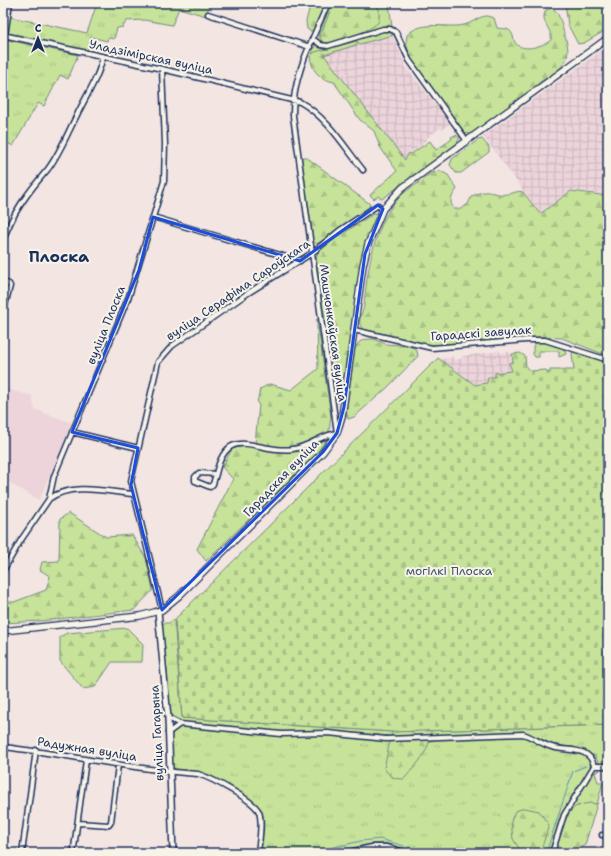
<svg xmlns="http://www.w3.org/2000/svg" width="611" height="856" viewBox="0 0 611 856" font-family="'Shantell Sans',sans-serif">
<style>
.built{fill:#ecd4da}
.industrial{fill:url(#industrial-grid)}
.grass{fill:url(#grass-tufts);stroke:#71897c}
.forest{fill:url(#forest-firs);stroke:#71897c}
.cemetery{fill:url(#cemetery-stones);stroke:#71897c}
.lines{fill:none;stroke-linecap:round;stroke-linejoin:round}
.stream{stroke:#5c8cb1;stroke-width:1}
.minor-casing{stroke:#1b2f5e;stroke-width:7}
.tertiary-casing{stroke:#1b2f5e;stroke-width:8}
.secondary-casing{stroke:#1b2f5e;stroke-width:8}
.minor{stroke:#f7f3e8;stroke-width:4}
.tertiary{stroke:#f7f3e8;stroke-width:5}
.secondary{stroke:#f7f3e8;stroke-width:5.5}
.marked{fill:none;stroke:#1d4ed8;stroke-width:3;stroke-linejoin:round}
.labels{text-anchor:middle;stroke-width:4;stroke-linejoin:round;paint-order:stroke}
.street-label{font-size:12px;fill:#1b2f5e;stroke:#f7f3e8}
.park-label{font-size:12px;fill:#3d536a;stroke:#f7f3e8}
.district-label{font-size:16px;font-weight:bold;fill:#1b2f5e;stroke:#f7f3e8}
</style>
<defs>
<pattern id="industrial-grid" width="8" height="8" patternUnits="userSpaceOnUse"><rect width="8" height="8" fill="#ecd4da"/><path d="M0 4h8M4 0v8" fill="none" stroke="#cab6be"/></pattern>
<pattern id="grass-tufts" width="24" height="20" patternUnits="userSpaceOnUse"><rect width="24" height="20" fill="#c7e39a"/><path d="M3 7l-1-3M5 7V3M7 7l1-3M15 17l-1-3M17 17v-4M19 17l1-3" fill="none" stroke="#aac387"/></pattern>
<pattern id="forest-firs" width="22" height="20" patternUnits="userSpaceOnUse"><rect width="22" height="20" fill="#c7e39a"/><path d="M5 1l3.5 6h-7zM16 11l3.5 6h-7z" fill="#aac387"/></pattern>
<pattern id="cemetery-stones" width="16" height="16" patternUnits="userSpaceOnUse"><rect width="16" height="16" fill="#c7e39a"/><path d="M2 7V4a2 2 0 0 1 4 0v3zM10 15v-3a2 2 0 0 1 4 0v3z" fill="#aac387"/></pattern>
</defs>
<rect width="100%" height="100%" fill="#f2e5e2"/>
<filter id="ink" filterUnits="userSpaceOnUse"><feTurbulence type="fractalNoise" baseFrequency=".025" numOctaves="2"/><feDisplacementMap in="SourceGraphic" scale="8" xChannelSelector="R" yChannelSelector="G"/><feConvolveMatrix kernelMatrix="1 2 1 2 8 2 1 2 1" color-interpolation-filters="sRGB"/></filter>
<g filter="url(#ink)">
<path class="built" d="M7,389L32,396L35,411L37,410L72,423L39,500L3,479V398Z"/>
<path class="industrial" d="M393,35L406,67L450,123L442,130L440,128L427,138V140L419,147L409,153L405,160L323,54Z
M608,46V195L571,190L540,213L483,136Z
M500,351V353L509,352L512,354L513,362L509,363L513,371L496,373L495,377L487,383L475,385L440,359L453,357L454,360L460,359L463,356Z"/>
<path class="grass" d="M97,3H210L206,16L179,8L172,25L144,20L126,21L123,27L117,28L114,39L108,38L107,41L91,37L87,51L7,34L10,17L87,33Z
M331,3H389L393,35L323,54L312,53Z
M3,39L78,55L68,79L60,75L44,106L38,103L13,146L3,140Z
M536,342L548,343L564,348L566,354L559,357V351H539V357H535L533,354V346Z
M174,619L182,718L392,732L608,725V764H599L595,756L582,751L573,747L549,745L525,732L391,736L352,733L284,732L182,723L171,716L162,627L163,623H169Z
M179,727L281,735H329L373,740L430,741L443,738L523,736L547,748L572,751L584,755L589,760L591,767L562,816L550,853H418L385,843L371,844L330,853H260C261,841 265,824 261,813C257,800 215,776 202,773C192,770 180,773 172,767L170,735Z
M600,770L595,773L598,782H603L597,804C585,802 574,807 567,817C572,805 588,772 600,770Z"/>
<path class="forest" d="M311,3H326L315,29L311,31L307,29L306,21Z
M333,3H374L379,9V21C374,30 333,45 323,43L320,37Z
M565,3H608V29L584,43L578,44L568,25Z
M552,8C559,12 561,22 563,30C570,51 572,61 551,75C545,80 539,80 535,88L475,132L466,134L411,59L406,43L407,35C423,19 445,29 464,25C473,23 479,16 487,16L494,18L497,28C501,29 506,28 509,30C514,34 513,40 516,44C524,52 544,46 551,40C553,29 539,22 546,10Z
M357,41L359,44L324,55L405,160L409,153L411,154L430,141L436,150L452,139L451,137L456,135L460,138L456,144L382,199L378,196L374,199L370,195L397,171L380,147L374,131L360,120L334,82C319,79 312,71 310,56L315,52Z
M482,139L489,147V152L461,173H456L450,165L452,159L478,140Z
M302,157H306L370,204L368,210L317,244L311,239L300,159Z
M440,171L448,175L457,189C452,196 448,201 454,209H461L468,204L472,196C490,187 492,196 507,194C513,194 517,190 523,192L540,214L571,191L608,196V356L562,338L540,337L431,345L364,330C355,323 363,314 364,305C367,272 374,225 398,199C403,193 410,188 417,184C424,179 431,171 440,171Z
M374,213L377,214L376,218L367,240L349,352L346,359L342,399L338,403L335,400L316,258L319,250Z
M317,319L331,417L328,437L317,453L206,561L197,549L233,479L222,467L232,449L255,443L259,405L257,403L260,389L270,384L291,390L318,369Z
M373,339C378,340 381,343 386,344C396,346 409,342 417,351L418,356L387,388L354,417L348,419L346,414L355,349C358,340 365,339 373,339Z
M69,513L106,537L132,535L146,558L153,590L134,610L41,621L3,623V599L6,602H14L46,590L50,576L40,570L42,562L59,561L60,519Z
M127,628L143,644L142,662H112L95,687L83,689L60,661V637L67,633Z
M431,730C430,752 417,764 404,779C393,779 390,777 384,768L392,732Z
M590,803L597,804L585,845L571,853L565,848L558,853H554C558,841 565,811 577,806C581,804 586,804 590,803Z
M525,808L539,811L549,825L540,853H522L513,839L511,821L515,811Z"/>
<path class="cemetery" d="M573,351L608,363V725L392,732L182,718L175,619L438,358L475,385L487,383L488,377H495V373L512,371L509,363L513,362L512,354L520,353L525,356L526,367L530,371L546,370L547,372L550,373V370H574L572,354Z"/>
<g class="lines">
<path class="stream" d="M3,6L4,3
M602,761L608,759
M408,847L428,853
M309,853L361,841L380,839L404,846
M546,853L573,771L586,766"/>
<g class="minor-casing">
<path id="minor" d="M208,14L310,47
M3,35L162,69L300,102C327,117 344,146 363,170
M5,35L10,3
M313,39L321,45L328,46L383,29H390L396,32L409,60L467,141
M153,217L300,261
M3,241C12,213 29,191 48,169C60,153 68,132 77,115C86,96 99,77 103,56
M3,282L9,284L10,286L3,313
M354,330L432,348L526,340H545L608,360
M72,432L138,448
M216,474L213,484L210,487L195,481V477L199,473L216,474C228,421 258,455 293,449C309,447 321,435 337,433L293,116C292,76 313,39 328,3
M49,499C72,482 107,492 133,494
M3,571L21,540L49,499L54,476L129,296L164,181L165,144L162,69
M162,610L131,481L158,362L172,346L248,293L312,253L339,231L378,205L383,209
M168,718L180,724L281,734L328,733L386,739L523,734C533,737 540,743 549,746C564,753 589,744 594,766H608
M168,733L180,724
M3,747C68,754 132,770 198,774C211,778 254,800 259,812C263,823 259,841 258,853
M78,823L109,825L111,822L118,765
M602,835H608
M74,848L86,760
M22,853L36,750
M345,853L372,847H386L408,853
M552,853L564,815L594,766"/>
</g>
<g class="tertiary-casing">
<path id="tertiary" d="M158,611L168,718L173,853"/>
</g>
<g class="secondary-casing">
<path id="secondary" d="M3,631L140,616L162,610L179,596L323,452L337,433L342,416L363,265L368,244L383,209L402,188L608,38"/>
</g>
<use href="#minor" class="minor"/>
<use href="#tertiary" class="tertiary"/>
<use href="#secondary" class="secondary"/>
</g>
</g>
<path class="marked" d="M378,205L383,209L365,254L344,407L337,433L323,452L162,610L131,485L138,448L72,432L139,270L153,217L300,261Z"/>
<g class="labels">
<g class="street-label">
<text transform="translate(151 57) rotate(12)" y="4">Уладзімірская вуліца</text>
<text transform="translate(238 290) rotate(-34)" y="4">вуліца Серафіма Сароўскага</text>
<text transform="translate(106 325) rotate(-68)" y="4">вуліца Плоска</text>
<text transform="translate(333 333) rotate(82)" y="4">Машчонкаўская вуліца</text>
<text transform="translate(481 333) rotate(-4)" y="4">Гарадскі завулак</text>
<text transform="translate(281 478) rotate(-46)" y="4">Гарадская вуліца</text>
<text transform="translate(157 733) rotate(-93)" y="4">вуліца Гагарына</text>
<text transform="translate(87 749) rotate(9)" y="4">Радужная вуліца</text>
</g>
<g class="park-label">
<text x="449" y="575">могілкі Плоска</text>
</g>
<g class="district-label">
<text x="59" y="262">Плоска</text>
</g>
</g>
<rect width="611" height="856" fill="none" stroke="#f7f3e8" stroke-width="16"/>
<rect x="8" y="8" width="595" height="840" fill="none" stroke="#1b2f5e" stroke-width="1.5" filter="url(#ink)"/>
<g transform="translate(38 38)" stroke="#f7f3e8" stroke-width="3" paint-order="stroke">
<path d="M0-3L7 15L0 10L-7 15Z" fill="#1b2f5e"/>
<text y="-6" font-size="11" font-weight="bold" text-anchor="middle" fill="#1b2f5e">С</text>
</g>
</svg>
